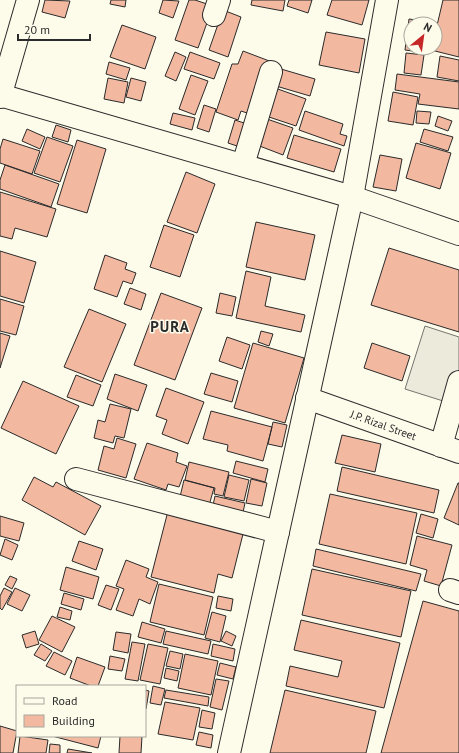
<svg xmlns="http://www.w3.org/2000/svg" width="459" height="753" viewBox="0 0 459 753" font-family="'PT Sans',sans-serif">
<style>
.parking{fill:#eceadb;stroke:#74746e}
.building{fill:#f2b8a0;stroke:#2b2b2b}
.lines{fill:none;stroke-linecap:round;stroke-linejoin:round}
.minor-casing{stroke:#2b2b2b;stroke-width:24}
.minor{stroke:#fdfbea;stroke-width:22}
.labels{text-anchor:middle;stroke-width:3;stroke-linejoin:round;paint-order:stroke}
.street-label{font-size:11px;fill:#2b2b2b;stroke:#fdfbea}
.district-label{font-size:15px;font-weight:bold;letter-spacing:1px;fill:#2b2b2b;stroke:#fdfbea}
</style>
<rect width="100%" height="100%" fill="#fdfbea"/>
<path class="parking" d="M425,326L459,337V406L405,389Z"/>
<path class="building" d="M45,0L70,1L65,18L42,12Z
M111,0H126L125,7L110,4Z
M163,0L179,1L173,18L159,13Z
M189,0H195L213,6L198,48L175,40Z
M252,0H285L283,11L251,5Z
M289,0H312L308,13L287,6Z
M332,0H369L362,25L327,15Z
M443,0H459V57L431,50V48H435V34Z
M223,10L241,17L228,57L209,50Z
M409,19L431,22V24H411V48H428L427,53L405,50Z
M122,25L156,37L145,69L110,57Z
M326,32L365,39L359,73L319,65Z
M243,51L272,62L253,115L241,111L238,120L216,112L232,64H238Z
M175,52L186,57L176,81L165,76Z
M190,52L220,63L214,79L184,69Z
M406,53L424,55L421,75L404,73Z
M440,56L459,60V81L437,77Z
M109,62L130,68L126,80L106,74Z
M281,69L315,79L310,96L276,86Z
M397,74L459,82V109L418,104L420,94L395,90Z
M191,75L208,81L195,115L179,109Z
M108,78L128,82L124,103L104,99Z
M131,78L146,82L141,101L126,97Z
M275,88L306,99L296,126L266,116Z
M393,92L418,97L413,125L388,121Z
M204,105L216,109L209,132L197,128Z
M305,111L343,124L340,134L347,136L344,146L299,130Z
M417,111L431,112L429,124L416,123Z
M173,113L195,118L192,130L170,124Z
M438,116L452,121L448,131L435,126Z
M267,119L293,128L283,155L257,145Z
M235,120L250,125L243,148L228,143Z
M56,125L71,130L68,142L52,137Z
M27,129L45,137L40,149L22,141Z
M424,129L453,137L448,151L420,142Z
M294,135L341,149L334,172L287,158Z
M47,137L73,146L60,182L34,173Z
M3,139L40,151L32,174L0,163V149Z
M77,140L106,149L87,213L57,204Z
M416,143L451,153L440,189L406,178Z
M380,155L402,159L396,191L373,187Z
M5,165L59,184L51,207L0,189V180Z
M186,172L215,184L197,233L167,222Z
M0,192L56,209L47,237L15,228L12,239L0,236Z
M256,222L315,235L305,280L246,267Z
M164,225L194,235L180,277L150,267Z
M389,248L459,270V332L371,305Z
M0,251L36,262L24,303L0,296Z
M105,255L127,263L125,269L136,273L132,284L123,281L117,297L94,289Z
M246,271L271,277L265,306L305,315L301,332L236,318Z
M130,288L146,294L141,310L124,304Z
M161,293L202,308L175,380L134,365Z
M220,293L236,297L232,316L216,313Z
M0,299L24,306L16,335L0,331Z
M89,309L126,324L102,382L64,367Z
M261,331L273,334L269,346L258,342Z
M0,333L10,336L0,368Z
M227,337L250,345L242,369L219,361Z
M253,343L304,358L285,423L234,408Z
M372,343L410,356L402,381L364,368Z
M211,373L238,381L232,402L204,394Z
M115,374L147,385L138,411L107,399Z
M76,375L101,385L93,406L67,397Z
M23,381L79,406L56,454L1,428Z
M166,388L204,402L188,444L162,434L167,420L156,416Z
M110,404L131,409L124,438L115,436L113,443L94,438L98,420L105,422Z
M211,411L272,427L263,461L227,451L228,445L203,439Z
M273,422L287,425L282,447L268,444Z
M342,435L381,444L375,472L335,463Z
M117,438L136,444L126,478L98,470L104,446L114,449Z
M147,443L178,453L176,462L187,466L179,487L168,484L166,490L134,479Z
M236,461L268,469L265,482L233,473Z
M189,462L229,472L223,496L214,494L215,488L185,480Z
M342,467L439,490L434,513L337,491Z
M229,475L249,480L244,501L224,497Z
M34,477L53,487L56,482L101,506L85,535L22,500Z
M251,479L267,483L262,506L246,503Z
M184,480L214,488L208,509L179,501Z
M458,483H459V525L444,518Z
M330,494L417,513L406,564L319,544Z
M215,496L245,503L242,517L212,510Z
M168,511L244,530L232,578L218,574L214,593L151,577Z
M421,514L438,519L433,538L416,533Z
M0,516L24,523L19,541L0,536Z
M417,536L452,545L441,586L424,581L427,570L410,565Z
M5,539L18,545L12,560L0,555Z
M79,541L103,549L96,570L72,561Z
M316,549L421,574L416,591L313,566Z
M126,560L149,569L146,577L158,582L150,604L139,599L133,616L116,610L124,589L116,586Z
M66,567L99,577L93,599L60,590Z
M312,569L411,591L401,637L302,615Z
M10,576L17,579L12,589L5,585Z
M159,584L213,597L204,635L150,622Z
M106,585L119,589L111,610L98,605Z
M4,588L12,592L2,610L0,608V596Z
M15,588L30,595L22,611L7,604Z
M64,593L84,599L81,610L61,604Z
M218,596L233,599L231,611L216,608Z
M423,601L459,611V753H381Z
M60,607L72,611L70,620L57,617Z
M212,612L226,616L220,642L205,638Z
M52,616L75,627L62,652L39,640Z
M301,620L400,643L384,708L286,686L290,666L338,677L342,661L294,650Z
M142,622L165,629L161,643L138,637Z
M35,631L39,644L26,648L22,635Z
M166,631L211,641L208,654L163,644Z
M226,631L236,636L232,646L221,641Z
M116,632L131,634L128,653L113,650Z
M132,642L145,644L138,681L125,679Z
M41,644L52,651L45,661L34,655Z
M148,644L168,648L160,684L140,680Z
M213,644L235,649L233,661L211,656Z
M170,651L183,654L180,669L166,666Z
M54,652L72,661L65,675L46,666Z
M185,654L218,661L211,695L178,688Z
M110,656L125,659L122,671L108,669Z
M77,657L105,667L98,686H91L70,678Z
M220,663L236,667L233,679L217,675Z
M166,668L179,671L177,681L164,678Z
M216,679L229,681L222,710L210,707Z
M153,686L165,689L161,705L150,703Z
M145,690L149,691L146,709H145Z
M166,690L209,697L208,706L164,698Z
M285,690L376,711L366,753H270Z
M165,702L200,708L193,740L158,734Z
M202,710L215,713L212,729L199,727Z
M0,726L17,731L13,753H0Z
M199,732L213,735L211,748L196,745Z
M20,736L48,740L46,753H18Z
M52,736H101L98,748Z
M120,736H142L141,753H119Z
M50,744L60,745V753H49Z
M68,749L92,753H67Z"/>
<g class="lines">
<g class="minor-casing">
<g id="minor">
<path d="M214,15L219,0"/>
<path d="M0,95L352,197L459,234"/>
<path d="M0,97L28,0"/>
<path d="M243,165L271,72"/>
<path id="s1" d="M307,398L459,452"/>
<path d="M441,446L459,382"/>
<path d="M76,479L278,532"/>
<path d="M450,590L459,593"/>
<path d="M229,753L352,197L387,0"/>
</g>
</g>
<use href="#minor" class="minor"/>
</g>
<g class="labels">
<g class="street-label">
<text dy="4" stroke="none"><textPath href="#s1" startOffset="81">J.P. Rizal Street</textPath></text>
</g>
<g class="district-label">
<text x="170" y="332">PURA</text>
</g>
</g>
<rect x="16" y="685" width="130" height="52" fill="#fdfbea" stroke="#a9a89e"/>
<rect x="24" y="698" width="20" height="6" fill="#fdfbea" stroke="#a9a89e"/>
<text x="52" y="705" font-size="12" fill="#2b2b2b">Road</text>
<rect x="24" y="715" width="20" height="12" fill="#f2b8a0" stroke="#a9a89e"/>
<text x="52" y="725" font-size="12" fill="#2b2b2b">Building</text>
<g transform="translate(423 36) rotate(29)"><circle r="19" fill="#fdfbea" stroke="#a9a89e"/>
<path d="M0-3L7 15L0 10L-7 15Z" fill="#c62828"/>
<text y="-6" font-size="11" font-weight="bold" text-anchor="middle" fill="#2b2b2b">N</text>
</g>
<path d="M18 34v6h72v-6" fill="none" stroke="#2b2b2b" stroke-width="2"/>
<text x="24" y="34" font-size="12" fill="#2b2b2b" stroke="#fdfbea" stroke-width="3" paint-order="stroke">20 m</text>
</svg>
